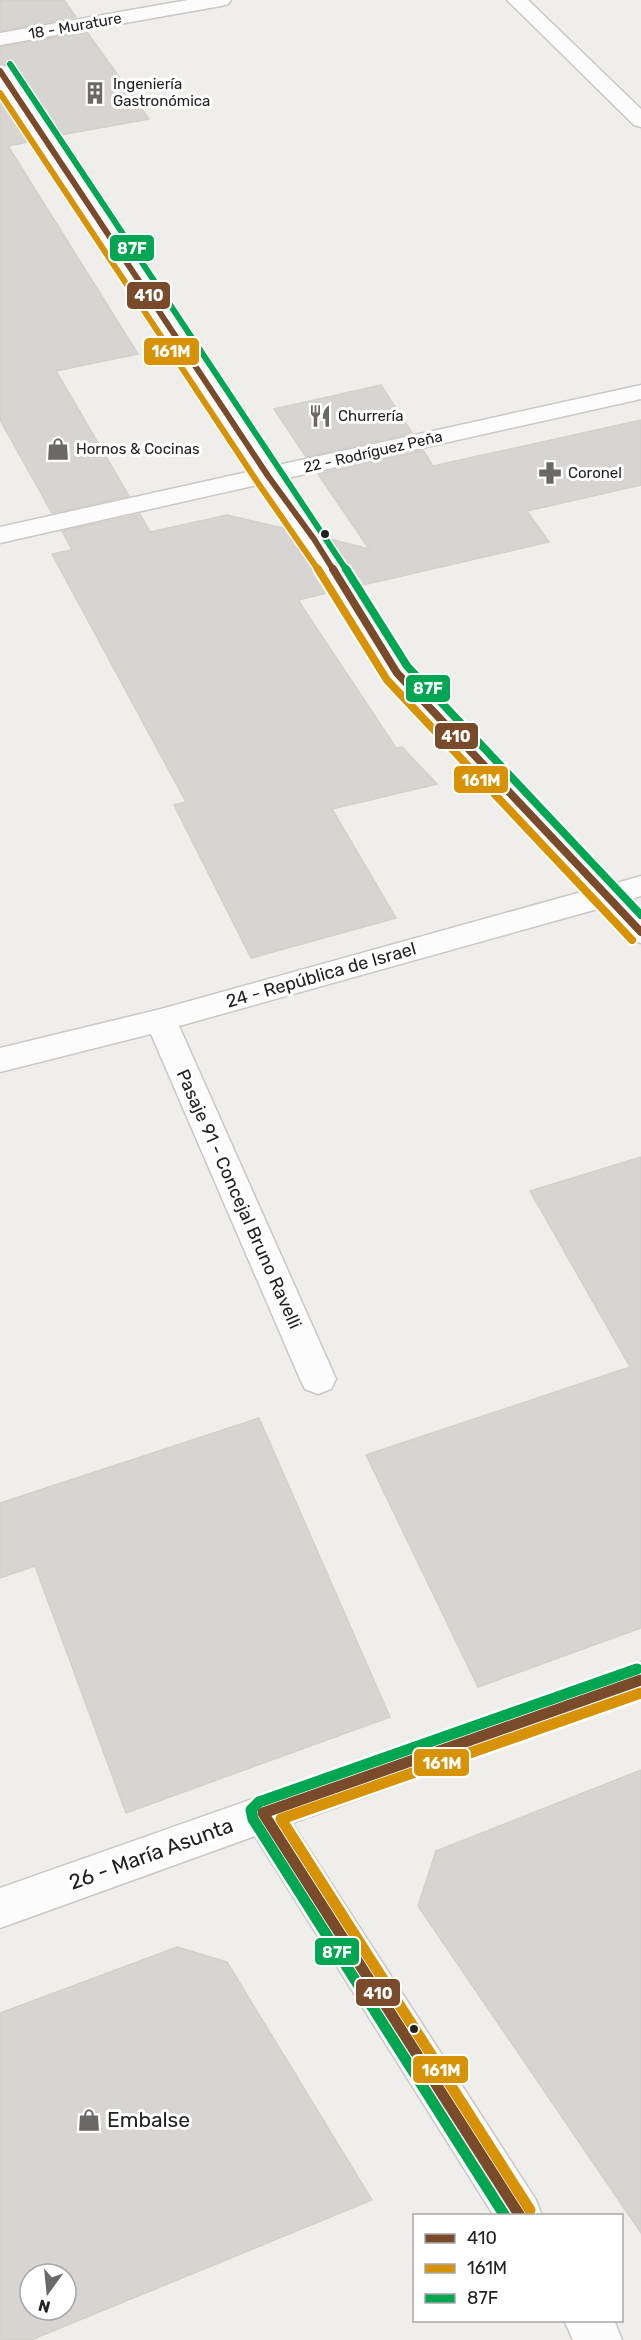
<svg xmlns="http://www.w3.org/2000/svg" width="641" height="2340" viewBox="0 0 641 2340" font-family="Rubik,sans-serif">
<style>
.building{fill:#d7d4d2;stroke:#d3d0cc;stroke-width:1.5;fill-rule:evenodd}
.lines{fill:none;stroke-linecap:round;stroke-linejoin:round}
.minor-casing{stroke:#c9c8c7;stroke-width:3}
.minor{fill:#fdfcfc;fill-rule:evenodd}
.bus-1-far2-casing{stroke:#fff;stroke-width:9}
.bus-1-far1-casing{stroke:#fff;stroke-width:12}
.bus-1-casing{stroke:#fff;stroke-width:16}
.bus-2-far2-casing{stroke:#fff;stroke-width:9}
.bus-2-far1-casing{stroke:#fff;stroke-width:12}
.bus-2-casing{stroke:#fff;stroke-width:16}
.bus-3-far2-casing{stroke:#fff;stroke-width:9}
.bus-3-far1-casing{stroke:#fff;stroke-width:12}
.bus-3-casing{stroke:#fff;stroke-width:16}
.bus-1-far2{stroke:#7a4b2a;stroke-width:6}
.bus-1-far1{stroke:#7a4b2a;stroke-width:8}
.bus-1{stroke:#7a4b2a;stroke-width:11}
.bus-2-far2{stroke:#d79205;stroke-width:6}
.bus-2-far1{stroke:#d79205;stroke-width:8}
.bus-2{stroke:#d79205;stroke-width:11}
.bus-3-far2{stroke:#00a651;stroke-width:6}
.bus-3-far1{stroke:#00a651;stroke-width:8}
.bus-3{stroke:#00a651;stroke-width:11}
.bus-dot{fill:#222;stroke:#fff;stroke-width:2}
.labels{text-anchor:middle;stroke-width:6;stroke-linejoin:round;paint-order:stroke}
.far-street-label{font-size:15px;fill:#222;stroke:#fff}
.far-poi-label{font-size:15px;fill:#222;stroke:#fff;text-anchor:start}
.street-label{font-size:18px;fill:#222;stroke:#fff}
.near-street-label{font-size:21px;fill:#222;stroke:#fff}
.near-poi-label{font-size:21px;fill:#222;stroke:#fff;text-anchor:start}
.line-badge{stroke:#fff;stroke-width:2}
.badge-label{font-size:16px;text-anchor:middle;font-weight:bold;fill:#fff}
</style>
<rect width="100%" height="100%" fill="#f0eeeb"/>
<path class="building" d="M0,0H64L76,17L0,31Z
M87,32L149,119L56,136L9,66L0,63V47Z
M0,91L33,141L8,146L138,354L56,371L129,496L52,513L0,420Z
M381,385L412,433L306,457L274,409Z
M641,420V485L527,511L549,542L359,586L330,539L369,549L318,474L423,450L433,466Z
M140,514L150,532L227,515L291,530L300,542L331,592L298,600L396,748L402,747L437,784L332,809L396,918L251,958L174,805L186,802L52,554L72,550L62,531Z
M641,1157V1628L478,1687L366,1455L630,1367L530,1191Z
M259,1418L390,1717L126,1813L35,1566L0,1578V1503Z
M641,1770V2233L418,1906L436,1851Z
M177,1947L227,1962L372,2200L31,2340H0V2013ZM30,2274H66V2310H30Z"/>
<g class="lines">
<g class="minor-casing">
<path id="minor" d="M188,0H231L228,4L221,6L0,45V33Z
M507,0H528L641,109V127L634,125Z
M0,65L7,67L10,71L274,466L641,385V399L283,479L327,539L407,667L613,884L641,876V896L628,900L641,913V943L630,940L601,908L179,1026L336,1379L331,1389L318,1394L305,1389L300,1379L151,1034L0,1072V1048L161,1009L585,891L387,679L302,541L261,484L0,543V527L252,471L0,87Z
M641,1662V1698L292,1823L536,2200L542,2216H494L255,1836L0,1928V1888Z
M564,2320H614L622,2340H573Z"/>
</g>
<use href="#minor" class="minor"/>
<g class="bus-1-far2-casing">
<path id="bus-1-far2" d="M0,71L268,476L314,539L334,571"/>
</g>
<g class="bus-1-far1-casing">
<path id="bus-1-far1" d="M333,569L397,673L641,932"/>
</g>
<g class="bus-1-casing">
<path id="bus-1" d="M520,2216L263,1813L641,1680"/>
</g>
<g class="bus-2-far2-casing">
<path id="bus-2-far2" d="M0,93L258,483L319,571"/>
</g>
<g class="bus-2-far1-casing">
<path id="bus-2-far1" d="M318,569L387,680L632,940"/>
</g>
<g class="bus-2-casing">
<path id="bus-2" d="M530,2210L281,1819L641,1693"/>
</g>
<g class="bus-3-far2-casing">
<path id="bus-3-far2" d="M10,64L347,571"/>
</g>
<g class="bus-3-far1-casing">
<path id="bus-3-far1" d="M346,569L407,666L641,915"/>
</g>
<g class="bus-3-casing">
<path id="bus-3" d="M505,2216L253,1819L251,1810L259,1802L637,1669"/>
</g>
<use href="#bus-1-far2" class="bus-1-far2"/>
<use href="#bus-1-far1" class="bus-1-far1"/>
<use href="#bus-1" class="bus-1"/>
<use href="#bus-2-far2" class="bus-2-far2"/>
<use href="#bus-2-far1" class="bus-2-far1"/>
<use href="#bus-2" class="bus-2"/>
<use href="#bus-3-far2" class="bus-3-far2"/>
<use href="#bus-3-far1" class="bus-3-far1"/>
<use href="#bus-3" class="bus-3"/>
</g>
<defs>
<g id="building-bare" transform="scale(1.8)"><path d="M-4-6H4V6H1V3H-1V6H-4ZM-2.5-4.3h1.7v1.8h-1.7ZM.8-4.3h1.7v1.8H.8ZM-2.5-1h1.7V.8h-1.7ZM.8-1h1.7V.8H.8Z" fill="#6a6968" stroke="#fff" stroke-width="2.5" paint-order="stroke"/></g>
<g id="restaurant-bare" transform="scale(1.8)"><path d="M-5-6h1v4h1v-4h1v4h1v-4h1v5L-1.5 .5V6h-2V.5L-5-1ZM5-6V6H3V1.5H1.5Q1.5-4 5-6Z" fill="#6a6968" stroke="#fff" stroke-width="2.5" paint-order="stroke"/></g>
<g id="shop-bare" transform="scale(1.8)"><path d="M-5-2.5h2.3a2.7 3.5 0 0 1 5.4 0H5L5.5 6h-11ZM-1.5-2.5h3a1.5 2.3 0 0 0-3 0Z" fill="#6a6968" stroke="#fff" stroke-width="2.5" paint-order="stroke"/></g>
<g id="pharmacy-bare" transform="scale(1.8)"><path d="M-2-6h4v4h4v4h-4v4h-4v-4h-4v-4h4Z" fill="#6a6968" stroke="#fff" stroke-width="2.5" paint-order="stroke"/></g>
</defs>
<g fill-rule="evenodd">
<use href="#building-bare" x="95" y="93"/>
<use href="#restaurant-bare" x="320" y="416"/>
<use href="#shop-bare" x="58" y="449"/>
<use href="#pharmacy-bare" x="550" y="473"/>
<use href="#shop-bare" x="89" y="2120"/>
</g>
<g class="bus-dot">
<circle cx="325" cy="534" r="5"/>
<circle cx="414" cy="2029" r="5"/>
</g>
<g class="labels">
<g class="far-street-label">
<text transform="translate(75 26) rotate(-10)" y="5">18 - Murature</text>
<text transform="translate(373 452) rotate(-13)" y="5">22 - Rodríguez Peña</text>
</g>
<g class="far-poi-label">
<text x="113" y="89">Ingeniería<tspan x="113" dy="17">Gastronómica</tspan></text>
<text x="338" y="421">Churrería</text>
<text x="76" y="454">Hornos &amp; Cocinas</text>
<text x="568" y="478">Coronel</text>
</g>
<g class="street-label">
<text transform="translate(321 975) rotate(-16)" y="6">24 - República de Israel</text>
<text transform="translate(239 1199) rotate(66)" y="6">Pasaje 91 - Concejal Bruno Ravelli</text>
</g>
<g class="near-street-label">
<text transform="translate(151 1854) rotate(-20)" y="7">26 - María Asunta</text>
</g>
<g class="near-poi-label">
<text x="107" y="2127">Embalse</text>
</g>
</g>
<g class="line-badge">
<rect x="109" y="234" width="46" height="28" rx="6" fill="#00a651"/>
<rect x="126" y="281" width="45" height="29" rx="6" fill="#7a4b2a"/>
<rect x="143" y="337" width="57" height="29" rx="6" fill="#d79205"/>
<rect x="405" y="674" width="46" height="29" rx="6" fill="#00a651"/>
<rect x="434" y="722" width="45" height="28" rx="6" fill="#7a4b2a"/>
<rect x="453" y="765" width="56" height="29" rx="6" fill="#d79205"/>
<rect x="413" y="1748" width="57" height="29" rx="6" fill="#d79205"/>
<rect x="314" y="1937" width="46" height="29" rx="6" fill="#00a651"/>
<rect x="355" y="1978" width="46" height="29" rx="6" fill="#7a4b2a"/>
<rect x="412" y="2055" width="57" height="29" rx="6" fill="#d79205"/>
</g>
<g class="badge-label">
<text x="132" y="254">87F</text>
<text x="149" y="301">410</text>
<text x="171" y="357">161M</text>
<text x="428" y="694">87F</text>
<text x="456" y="742">410</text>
<text x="481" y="786">161M</text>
<text x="442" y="1769">161M</text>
<text x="337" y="1958">87F</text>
<text x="378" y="1999">410</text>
<text x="441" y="2076">161M</text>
</g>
<rect x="413" y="2214" width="210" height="108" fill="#ffffff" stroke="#a7a7a7" stroke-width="1.5"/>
<rect x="425" y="2234" width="30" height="9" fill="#7a4b2a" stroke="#a7a7a7" stroke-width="1.5"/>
<text x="467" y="2244" font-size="18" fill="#222222">410</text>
<rect x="425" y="2264" width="30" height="9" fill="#d79205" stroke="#a7a7a7" stroke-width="1.5"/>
<text x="467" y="2274" font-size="18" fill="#222222">161M</text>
<rect x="425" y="2294" width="30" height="9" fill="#00a651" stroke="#a7a7a7" stroke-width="1.5"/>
<text x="467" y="2304" font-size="18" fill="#222222">87F</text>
<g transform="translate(48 2292) rotate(195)"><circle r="28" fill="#ffffff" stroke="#a7a7a7" stroke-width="1.5"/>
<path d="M0-4.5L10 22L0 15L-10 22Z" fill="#6a6968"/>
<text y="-9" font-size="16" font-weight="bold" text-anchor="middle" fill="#222222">N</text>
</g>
</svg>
